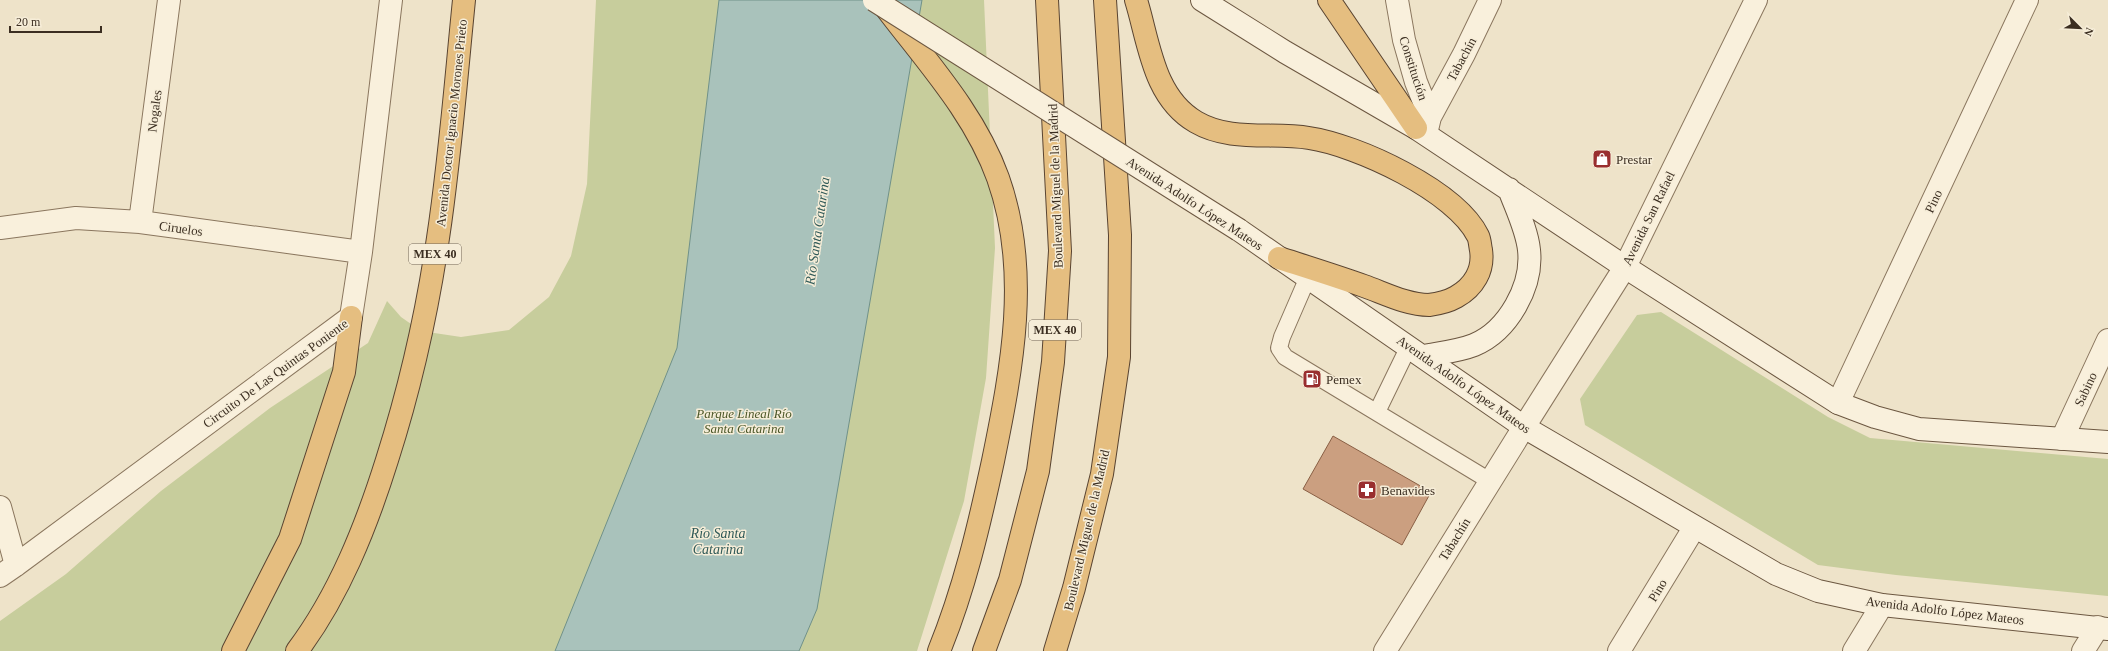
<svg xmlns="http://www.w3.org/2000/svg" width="2108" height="651" viewBox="0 0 2108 651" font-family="'Times New Roman',serif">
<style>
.green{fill:#c7cd9c}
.water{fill:#a9c2bb;stroke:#709189}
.building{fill:#cb9f80;stroke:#895f44}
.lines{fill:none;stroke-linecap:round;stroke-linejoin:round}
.service-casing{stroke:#8a765e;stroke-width:18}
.minor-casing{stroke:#8a765e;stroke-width:24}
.tertiary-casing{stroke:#8a765e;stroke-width:24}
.secondary-casing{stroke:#6c5741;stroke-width:24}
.trunk-casing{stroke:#594431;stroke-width:24}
.service{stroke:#f9f0dc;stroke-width:16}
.minor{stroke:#f9f0dc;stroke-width:22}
.tertiary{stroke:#f9f0dc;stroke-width:22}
.secondary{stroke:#f9f0dc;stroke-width:22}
.trunk{stroke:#e5be80;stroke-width:22}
.secondary-bridge-casing{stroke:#6c5741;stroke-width:24;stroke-linecap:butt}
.secondary-bridge{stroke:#f9f0dc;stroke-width:22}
.labels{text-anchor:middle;stroke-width:3;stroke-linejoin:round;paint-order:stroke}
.shield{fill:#f6edd8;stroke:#736758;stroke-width:1}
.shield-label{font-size:12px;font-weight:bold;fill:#3b2e21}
.street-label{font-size:13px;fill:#3b2e21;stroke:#f6edd8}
.poi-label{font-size:13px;fill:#3b2e21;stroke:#f6edd8;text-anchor:start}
.park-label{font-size:13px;font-style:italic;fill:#4b5728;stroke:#f6edd8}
.water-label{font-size:14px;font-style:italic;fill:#305a58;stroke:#f6edd8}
</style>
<rect width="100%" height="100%" fill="#eee3c9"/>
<path class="green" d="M596,0H984L995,248L986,378L964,501L917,651H0V621L66,574L161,491L270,408L368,343L387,301L401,317L421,331L461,337L509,330L549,297L571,256L587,184Z
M1661,312L1828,417L1870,438L2108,459V596L1896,575L1818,565L1585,425L1580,399L1637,315Z"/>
<path class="water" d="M719,0H922L817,609L799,651H555L677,348Z"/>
<path class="building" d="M1333,436L1431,492L1402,545L1303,489Z"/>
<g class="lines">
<g class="service-casing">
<path id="service" d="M1308,277L1282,337L1279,348L1285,357L1490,481
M1377,412L1409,346"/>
</g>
<g class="minor-casing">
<path id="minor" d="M1397,0L1404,40L1416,82L1430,117L1426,134
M1430,117L1464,54L1490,0
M140,222L169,0
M0,228L76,218L140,222L361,252
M1838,403L2027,0
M2062,439L2108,340
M0,507L16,565
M0,576L16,565L351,317L361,252L391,0
M1385,651L1524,427
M1619,651L1694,528
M1854,651L1882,605
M2083,651L2098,627"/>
</g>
<g class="tertiary-casing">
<path id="tertiary" d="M1524,427L1625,267L1756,0"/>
</g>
<g class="secondary-casing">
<path id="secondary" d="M1202,0L1285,52L1416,128L1625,267L1838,403L1875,417L1919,429L2108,442
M1239,230L1524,427L1776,574L1818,591L1882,605L2108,629
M1424,356C1440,353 1459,351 1474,345C1508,331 1533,286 1529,250C1527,230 1516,208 1509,189"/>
</g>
<g class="trunk-casing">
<path id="trunk" d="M1136,0C1149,42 1153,97 1196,122C1230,142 1272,132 1309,138C1357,145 1456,191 1478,236C1480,240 1480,246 1481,250C1484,270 1474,287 1456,297C1449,301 1437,304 1429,305C1407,305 1384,293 1364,286C1336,276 1307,267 1279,258
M1329,0L1416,128
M886,8C927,62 975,114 998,178C1031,271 1012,368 993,461C979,526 964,590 939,651
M233,651L290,539L344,372L351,317
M297,651C339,595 366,527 387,460C410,388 427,313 438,238C450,159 456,79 464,0
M984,651L1010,580L1038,471L1053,362L1060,251L1047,0
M1055,651L1074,588L1102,474L1119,357L1120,235L1105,0"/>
</g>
<use href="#service" class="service"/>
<use href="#minor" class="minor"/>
<use href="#tertiary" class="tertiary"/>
<use href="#secondary" class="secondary"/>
<use href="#trunk" class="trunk"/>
<g class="secondary-bridge-casing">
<path id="secondary-bridge" d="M874,0L1239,230"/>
</g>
<use href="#secondary-bridge" class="secondary-bridge"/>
</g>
<defs>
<g id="shop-square" transform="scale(1)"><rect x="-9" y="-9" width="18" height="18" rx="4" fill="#992e2f" stroke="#f6edd8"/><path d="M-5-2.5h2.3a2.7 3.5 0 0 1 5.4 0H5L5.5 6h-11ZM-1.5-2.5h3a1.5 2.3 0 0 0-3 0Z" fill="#fff"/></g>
<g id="fuel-square" transform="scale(1)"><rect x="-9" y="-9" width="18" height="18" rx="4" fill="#992e2f" stroke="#f6edd8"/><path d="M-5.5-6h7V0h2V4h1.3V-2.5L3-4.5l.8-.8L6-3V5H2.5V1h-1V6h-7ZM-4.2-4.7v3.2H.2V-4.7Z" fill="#fff"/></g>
<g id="pharmacy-square" transform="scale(1)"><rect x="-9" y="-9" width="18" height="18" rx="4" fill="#992e2f" stroke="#f6edd8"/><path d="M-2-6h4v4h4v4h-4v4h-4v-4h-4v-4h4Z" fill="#fff"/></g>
</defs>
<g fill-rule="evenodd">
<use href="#shop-square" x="1602" y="159"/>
<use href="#fuel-square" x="1312" y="379"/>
<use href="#pharmacy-square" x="1367" y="490"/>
</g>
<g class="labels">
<g class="shield">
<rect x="409" y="244" width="52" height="20" rx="3"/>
<rect x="1029" y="320" width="52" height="20" rx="3"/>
</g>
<g class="shield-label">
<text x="435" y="258">MEX 40</text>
<text x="1055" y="334">MEX 40</text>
</g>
<g class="street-label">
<text transform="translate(1461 59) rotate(-62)" y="5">Tabachín</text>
<text transform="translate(1414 68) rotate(72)" y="5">Constitución</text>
<text transform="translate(154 111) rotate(-83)" y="5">Nogales</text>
<text transform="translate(451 123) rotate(-84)" y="5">Avenida Doctor Ignacio Morones Prieto</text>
<text transform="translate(1055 186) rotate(-92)" y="5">Boulevard Miguel de la Madrid</text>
<text transform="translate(1933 201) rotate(-65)" y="5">Pino</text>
<text transform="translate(1195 203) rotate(33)" y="5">Avenida Adolfo López Mateos</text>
<text transform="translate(1648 218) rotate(-64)" y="5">Avenida San Rafael</text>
<text transform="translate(181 228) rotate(8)" y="5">Ciruelos</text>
<text transform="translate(275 373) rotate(-36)" y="5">Circuito De Las Quintas Poniente</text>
<text transform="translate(1464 384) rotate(35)" y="5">Avenida Adolfo López Mateos</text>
<text transform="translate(2085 389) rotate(-65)" y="5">Sabino</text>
<text transform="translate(1086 530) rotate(-77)" y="5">Boulevard Miguel de la Madrid</text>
<text transform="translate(1454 539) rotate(-58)" y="5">Tabachín</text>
<text transform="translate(1657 590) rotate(-59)" y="5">Pino</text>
<text transform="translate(1945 610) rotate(7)" y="5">Avenida Adolfo López Mateos</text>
</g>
<g class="poi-label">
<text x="1616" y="164">Prestar</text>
<text x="1326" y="384">Pemex</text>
<text x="1381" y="495">Benavides</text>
</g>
<g class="park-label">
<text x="744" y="418">Parque Lineal Río<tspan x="744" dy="15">Santa Catarina</tspan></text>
</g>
<g class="water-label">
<text transform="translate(817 231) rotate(-82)" y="5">Río Santa Catarina</text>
<text x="718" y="538">Río Santa<tspan x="718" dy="16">Catarina</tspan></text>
</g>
</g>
<g transform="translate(2080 28) rotate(114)" stroke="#f6edd8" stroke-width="3" paint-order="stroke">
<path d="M0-3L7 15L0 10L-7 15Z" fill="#3b2e21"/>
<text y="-6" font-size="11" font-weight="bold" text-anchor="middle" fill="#3b2e21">N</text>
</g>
<path d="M10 26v6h91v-6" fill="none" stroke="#3b2e21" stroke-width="2"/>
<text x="16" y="26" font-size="12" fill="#3b2e21" stroke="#f6edd8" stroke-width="3" paint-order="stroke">20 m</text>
</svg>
